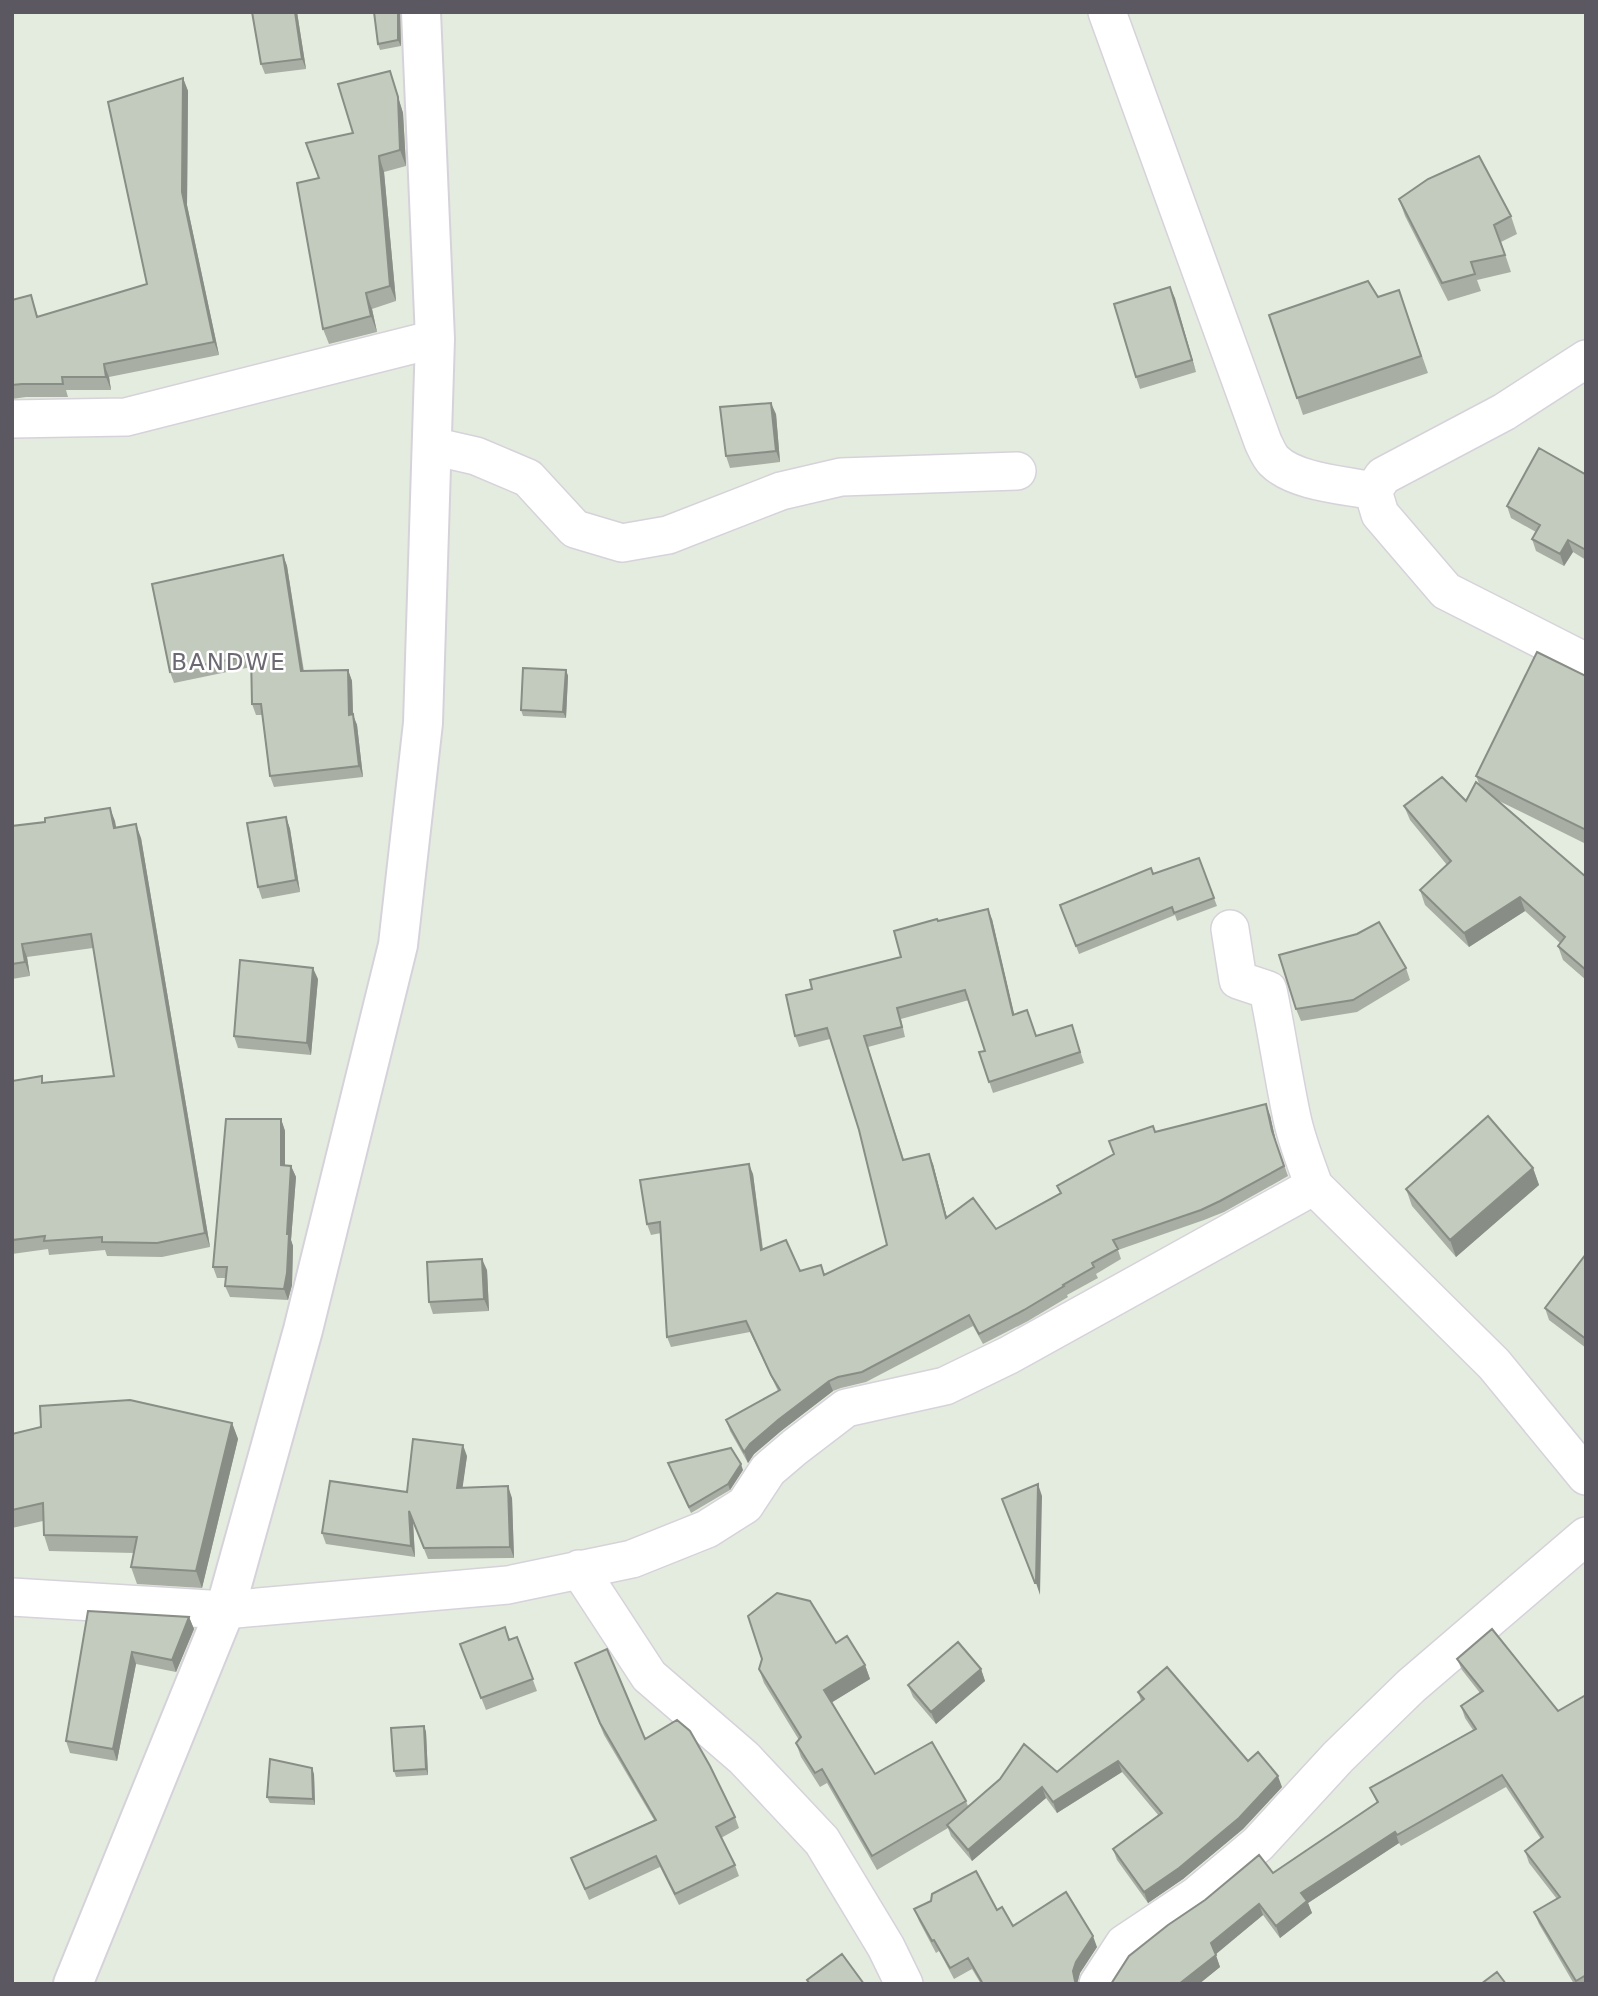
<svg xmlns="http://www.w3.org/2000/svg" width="1598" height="1996" viewBox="0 0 1598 1996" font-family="'DejaVu Sans',sans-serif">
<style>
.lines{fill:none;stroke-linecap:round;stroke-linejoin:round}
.minor-casing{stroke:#d6d2da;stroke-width:40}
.tertiary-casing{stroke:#d6d2da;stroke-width:42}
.minor{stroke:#fff;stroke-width:37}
.tertiary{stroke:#fff;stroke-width:38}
.wall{fill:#a8aea3}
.shaded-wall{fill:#888d85}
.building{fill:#c3cabe;stroke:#888d85;stroke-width:2}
.labels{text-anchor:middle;stroke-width:5;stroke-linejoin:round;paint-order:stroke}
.quarter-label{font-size:23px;letter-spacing:2px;fill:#6d6973;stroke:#fff}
</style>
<rect width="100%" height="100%" fill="#e4ecdf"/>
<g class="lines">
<g class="minor-casing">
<path id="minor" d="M1107,12L1263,442C1266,448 1269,456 1274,461C1295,482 1344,485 1373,491
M1586,359L1504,412L1383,476L1373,491L1380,514L1446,591L1586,662
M12,419L126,417L435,339
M432,446L476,456L528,478L575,529L622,543L668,535L781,491L841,477L1017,471
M1230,929L1238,980L1268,990C1277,1033 1283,1076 1292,1118C1297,1142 1306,1163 1314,1186L1494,1364L1586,1476
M579,1569L649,1676L744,1758L822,1841L886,1947L904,1984
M12,1597L225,1610L508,1585L632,1559L707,1529L745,1505L768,1470L795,1447L846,1408L945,1386L1009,1355L1314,1186
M1098,1984L1124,1944L1196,1896L1258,1844L1338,1757L1411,1686L1586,1536"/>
</g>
<g class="tertiary-casing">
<path id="tertiary" d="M73,1984L225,1610L303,1330L398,945L423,723L435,339L421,12"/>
</g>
<use href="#minor" class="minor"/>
<use href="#tertiary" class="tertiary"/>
</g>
<path class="wall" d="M252,12H297L306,69L265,74L261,64Z
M400,12L401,46L380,50L378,44Z
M390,71L403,113L406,166L384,172L396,301L372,309L377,332L329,344L323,329L319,178L353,133Z
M183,78L188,91L187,205L219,355L109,377L111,390H66L68,397H26L12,399V300L31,295L38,317L147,284Z
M1399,199L1511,216L1517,234L1501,242L1511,272L1477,280L1481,291L1448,301L1405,216Z
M1170,287L1196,372L1140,389L1136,377Z
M1399,290L1428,373L1303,415L1269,315L1378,297Z
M776,414L780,462L730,468L726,456Z
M1586,472V560L1573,552L1564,566L1536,551L1532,539L1536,532L1511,518L1507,506L1585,474Z
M283,555L287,566L304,671L348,670L352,681L353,715L357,725L363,777L274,787L270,776L262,715H256L252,704L251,667L174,683L170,672Z
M566,670L568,676L566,718L523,716L521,710Z
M1586,676V844L1497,800L1586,877V980L1563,960L1558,946L1560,943L1525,911L1469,947L1425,905L1420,890L1447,865L1410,820L1404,806L1466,801L1480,786L1476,776Z
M110,808L116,828L141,838L210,1247L162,1257L107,1256L105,1250L49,1255L48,1249L12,1254V1081L44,1082L114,1076L93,948L27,957L30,976L12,979V826L45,822Z
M286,817L290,829L300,892L262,899L258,887Z
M1199,858L1217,906L1177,921L1175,915L1079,954L1060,905Z
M992,919L1014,1015L1036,1036L1072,1025L1084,1063L993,1093L979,1052L985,1051L969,1000L901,1019L905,1037L868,1047L904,1160L933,1164L947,1218L996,1229L1060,1193L1057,1186L1155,1132L1270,1115L1276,1142L1288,1176L1224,1212L1204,1220L1118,1250L1121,1259L1096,1274L1098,1278L1067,1295L1068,1297L1028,1321L983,1344L973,1326L866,1382L841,1388L833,1391L781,1431L754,1454L748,1463L730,1431L726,1420L778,1391L750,1332L671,1347L667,1337L661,1233L651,1235L647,1224L753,1174L763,1249L800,1271L824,1275L887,1245L859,1130L830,1039L799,1047L795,1036L812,989L901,957L938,921Z
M1406,968L1410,980L1357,1012L1301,1021L1296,1009Z
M318,979L311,1055L238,1048L234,1036Z
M281,1119L285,1131V1165L291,1166L296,1177L291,1240L293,1246L292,1285L288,1300L230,1297L225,1286L226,1278H217L213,1267Z
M1533,1168L1539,1185L1456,1257L1412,1206L1406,1189Z
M1586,1254V1348L1549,1320L1545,1308Z
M487,1270L489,1311L433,1314L429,1302Z
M232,1423L238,1439L202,1588L137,1584L131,1567L134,1553L49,1551L44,1535L43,1521L12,1528V1434Z
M467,1456L462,1488L512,1498L514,1558L428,1559L413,1522L415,1557L326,1544L322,1533L407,1492Z
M668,1463L743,1470L730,1490L691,1513Z
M88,1611L189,1617L194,1629L176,1672L136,1664L117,1761L70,1753L66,1741Z
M517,1637L537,1691L486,1710L460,1644L509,1640Z
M836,1643L865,1665L870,1679L831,1703L875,1774L966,1801L968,1806L1057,1772L1141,1701L1138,1692L1248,1761L1282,1787L1243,1829L1183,1879L1148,1903L1117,1860L1113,1849L1159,1816L1122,1772L1057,1813L1046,1798L972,1861L951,1836L948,1828L877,1870L827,1783L820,1787L801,1757L796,1743L799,1740L764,1683L759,1669Z
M1457,1659L1558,1711L1586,1695V1984H1574L1539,1924L1534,1912L1557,1899L1529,1863L1525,1851L1541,1839L1506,1787L1401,1846L1399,1843L1308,1903L1312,1913L1280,1938L1263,1915L1215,1954L1220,1967L1199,1984H1111L1273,1873L1377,1803L1370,1788L1473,1730L1465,1718L1461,1706L1480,1693L1462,1670Z
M981,1669L985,1681L936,1724L913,1697L908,1685Z
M579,1674L645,1739L735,1817L739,1828L721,1838L735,1865L739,1876L679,1905L660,1867L589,1900L571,1858L654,1820L604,1735Z
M424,1726L426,1732L428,1775L396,1777L394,1771Z
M314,1774L315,1805L270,1803L267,1797Z
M914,1909L997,1910L1013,1926L1097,1947L1080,1973L1077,1984H981L972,1969L954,1979L939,1951L936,1953L919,1921Z"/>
<path class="shaded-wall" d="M295,12H297L306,69L302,59Z
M398,12H400L401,46L398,40Z
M390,71L403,113L406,166L400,150Z
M183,78L188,91L187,205L219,355L214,342L182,192Z
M379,156L384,172L396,301L390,286Z
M1170,287L1175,298L1196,372L1192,360Z
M366,293L372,309L377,332L371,316Z
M104,364L109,377L111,390L106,377Z
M771,403L776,414L780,462L776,451Z
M1568,540L1573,552L1564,566L1560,554Z
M283,555L287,566L305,682L301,671Z
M348,670L352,681L353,715L357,725L363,777L359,766L349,715Z
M566,670L568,676L566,718L563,712Z
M110,808L115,821L119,842L114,828Z
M286,817L290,829L300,892L296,880Z
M136,824L141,838L210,1247L205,1233Z
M1520,897L1525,911L1469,947L1464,933Z
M988,909L992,919L1017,1026L1013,1015Z
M22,944L27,957L30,976L25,962Z
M313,968L318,979L311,1055L307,1043Z
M1266,1104L1270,1115L1276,1142L1288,1176L1272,1131Z
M281,1119L285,1131V1177L281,1165Z
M929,1154L933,1164L950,1229L946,1218Z
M749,1164L753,1174L764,1261L761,1250Z
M291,1166L296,1177L291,1240L293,1246L292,1285L288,1300L284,1289Z
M1533,1168L1539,1185L1456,1257L1450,1240Z
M482,1259L487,1270L489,1311L484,1299Z
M829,1381L833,1391L781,1431L754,1454L748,1463L744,1452L750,1444L778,1420Z
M232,1423L238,1439L202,1588L196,1571Z
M463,1445L467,1456L461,1499L457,1488Z
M741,1464L743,1470L730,1490L728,1484Z
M1038,1484L1042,1496L1040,1595L1036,1583Z
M508,1486L512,1498L514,1558L510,1547Z
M409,1511L413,1522L415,1557L411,1546Z
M189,1617L194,1629L176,1672L172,1660Z
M132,1652L136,1664L117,1761L113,1749Z
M865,1665L870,1679L829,1704L824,1690Z
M981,1669L985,1681L936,1724L931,1712Z
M424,1726L426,1732L428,1775L426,1769Z
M1118,1761L1122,1772L1057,1813L1053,1802Z
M312,1768L314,1774L315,1805L313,1799Z
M1278,1776L1282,1787L1243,1829L1183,1879L1148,1903L1144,1892Z
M1042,1787L1046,1798L972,1861L968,1850Z
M1395,1832L1399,1843L1308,1903L1312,1913L1280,1938L1276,1926L1301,1893Z
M1259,1904L1263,1915L1215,1955L1211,1943Z
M1093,1936L1097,1947L1080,1973L1077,1984H1076L1073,1971L1076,1962Z
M1216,1955L1220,1967L1199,1984H1179Z"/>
<path class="building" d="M252,12H295L302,59L261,64Z
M374,12H398V40L378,44Z
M390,71L398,97L400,150L379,156L390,286L366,293L371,316L323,329L297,183L319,178L306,143L353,133L338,84Z
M183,78L182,192L214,342L104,364L106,377H62L63,384H22L12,385V300L31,295L37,317L147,284L108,102Z
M1479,156L1511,216L1494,225L1505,255L1471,262L1475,274L1442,283L1399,199L1428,179Z
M1368,281L1378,297L1399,290L1421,356L1297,398L1269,315Z
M1170,287L1192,360L1136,377L1114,304Z
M771,403L776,451L726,456L720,407Z
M1539,448L1585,474L1586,472V550L1568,540L1560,554L1532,539L1540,525L1507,506Z
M283,555L301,671L348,670L349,715L353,714L359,766L270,776L261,704H252L251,655L170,672L152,584Z
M1537,652L1586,676V830L1476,776Z
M523,668L566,670L563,712L521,710Z
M1442,777L1466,801L1476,782L1586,877V970L1558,946L1565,937L1520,897L1464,933L1420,890L1451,861L1404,806Z
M110,808L114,828L136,824L205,1233L157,1243L102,1242V1237L44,1241L45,1236L12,1240V1081L42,1076V1083L114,1076L91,934L22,944L25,962L12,964V826L45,822V818Z
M286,817L296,880L258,887L247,823Z
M1199,858L1214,898L1174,913L1172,907L1076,946L1060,905L1151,868L1153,874Z
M988,909L1013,1015L1027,1010L1036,1036L1072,1025L1080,1052L989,1082L979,1052L985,1051L965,990L897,1008L902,1027L864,1036L903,1160L929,1154L946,1218L973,1198L996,1229L1061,1193L1057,1186L1114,1154L1109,1141L1153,1126L1155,1132L1266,1104L1272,1131L1284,1166L1220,1201L1201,1210L1113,1240L1118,1249L1092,1263L1094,1267L1063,1285L1064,1286L1024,1310L979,1334L969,1315L862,1372L838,1377L829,1381L778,1420L750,1444L744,1452L726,1420L780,1390L771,1375L746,1321L667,1337L660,1222L647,1224L640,1180L749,1164L761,1250L786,1240L800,1271L821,1265L824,1275L887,1245L859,1130L827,1028L795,1036L786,995L812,989L810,980L901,957L894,931L937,919L938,921Z
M1379,922L1406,968L1353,1000L1296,1009L1279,955L1357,934Z
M240,960L313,968L307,1043L234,1036Z
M1488,1116L1533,1168L1450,1240L1406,1189Z
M226,1119H281V1165L291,1166L287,1234H289L287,1273L284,1289L225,1286L227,1267H213Z
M1586,1254V1339L1545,1308Z
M482,1259L484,1299L429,1302L427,1262Z
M130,1400L232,1423L196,1571L131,1567L137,1537L44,1535L43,1503L12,1510V1434L41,1427L40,1406Z
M413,1439L463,1445L457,1488L508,1486L510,1547L424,1548L409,1511L411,1546L322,1533L330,1481L407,1492Z
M731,1448L741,1464L728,1484L689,1507L668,1463Z
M1038,1484L1036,1583H1035L1002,1499Z
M777,1593L810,1601L836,1643L847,1636L865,1665L824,1690L875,1774L932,1742L966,1801L872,1856L822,1769L815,1773L796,1743L801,1737L759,1669L762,1659L748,1616Z
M88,1611L189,1617L172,1660L132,1652L113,1749L66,1741Z
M505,1627L509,1640L517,1637L533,1679L481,1698L460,1644Z
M1492,1629L1558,1711L1586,1695V1975L1576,1981L1534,1912L1560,1897L1525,1851L1543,1837L1502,1775L1397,1835L1395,1832L1301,1893L1307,1901L1276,1926L1259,1904L1211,1943L1216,1955L1179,1984H1111L1129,1956L1168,1925L1205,1900L1259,1855L1273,1873L1378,1802L1370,1788L1476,1729L1461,1706L1483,1691L1457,1659Z
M958,1642L981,1669L931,1712L908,1685Z
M607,1649L645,1739L677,1720L690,1731L710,1766L735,1817L716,1827L735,1865L675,1894L656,1856L585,1889L571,1858L656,1820L600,1723L575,1663Z
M1167,1667L1248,1761L1258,1752L1278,1776L1239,1818L1179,1868L1144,1892L1113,1849L1162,1813L1118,1761L1053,1802L1042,1787L968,1850L947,1825L1000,1779L1024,1744L1057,1772L1144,1699L1138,1692Z
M424,1726L426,1769L394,1771L391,1728Z
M270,1759L312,1768L313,1799L267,1797Z
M976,1871L997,1910L1002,1907L1013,1926L1066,1892L1093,1936L1076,1962L1073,1971L1075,1981L1077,1984H983L968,1958L950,1968L934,1940L932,1941L914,1909L931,1901L932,1894Z
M842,1954L864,1984H810L807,1980Z
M1497,1972L1506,1984H1481Z"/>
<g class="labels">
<g class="quarter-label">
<text x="229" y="670">BANDWE</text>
</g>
</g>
<rect width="1598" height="1996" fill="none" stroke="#5c5861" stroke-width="28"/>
</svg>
